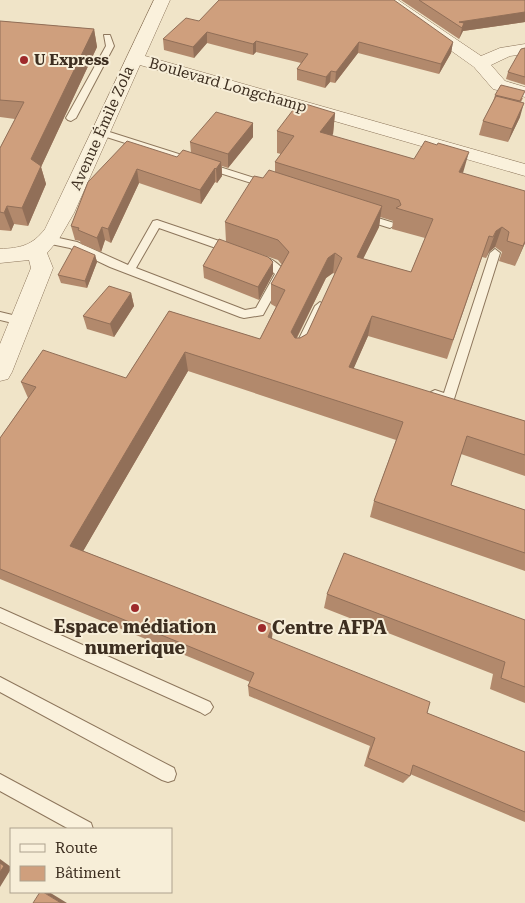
<svg xmlns="http://www.w3.org/2000/svg" width="525" height="903" viewBox="0 0 525 903" font-family="'Roboto Serif',serif">
<style>
.lines{fill:none;stroke-linecap:round;stroke-linejoin:round}
.lane-casing{stroke:#8d765c;stroke-width:2}
.street-casing{stroke:#8d765c;stroke-width:1}
.lane{fill:#faf1dc;fill-rule:evenodd}
.street{fill:#faf1dc;fill-rule:evenodd}
.wall{fill:#b2896c;fill-rule:evenodd}
.shaded-wall{fill:#916f58}
.building{fill:#cf9f7d;stroke:#916f58;fill-rule:evenodd}
.poi-dot{fill:#9e2a2b;stroke:#f7eed8;stroke-width:2}
.labels{text-anchor:middle;stroke-width:4;stroke-linejoin:round;paint-order:stroke}
.far-poi-label{font-size:15px;font-weight:bold;fill:#3d2e20;stroke:#f7eed8;text-anchor:start}
.far-street-label{font-size:15px;fill:#3d2e20;stroke:#f7eed8}
.poi-label{font-size:18px;font-weight:bold;fill:#3d2e20;stroke:#f7eed8}
</style>
<rect width="100%" height="100%" fill="#f0e4c8"/>
<g class="lines">
<g class="lane-casing">
<path id="lane" d="M104,35H110L114,46L76,118L71,121L68,120L66,118L106,46Z
M100,129L270,183L272,185L270,187H264L97,134V130Z
M365,214L394,223L395,225L390,228L361,219V215Z
M157,220L237,247L238,250L233,254L159,228L136,268L245,310L256,308L275,274C269,267 259,266 254,259L255,256C267,254 280,264 286,273L263,315L244,318L240,317L110,267L70,248L46,243L45,240L50,236L77,242L128,265L153,221Z
M495,249L500,253L454,399L452,402L448,404L431,398L429,395L431,392L435,390L444,393L490,253Z
M320,302L325,306L306,349L304,352H296L294,349L315,306Z
M0,312L25,318L27,321L21,325L0,320Z
M0,608L210,702L213,707L210,712L205,715L200,712L0,622Z
M0,677L174,768L176,774L174,780L168,782L162,780L0,692Z
M0,774L91,823L93,829H69L0,791Z"/>
</g>
<g class="street-casing">
<path id="street" d="M154,0H170L145,56L525,164V176L140,65L74,213L59,239L47,253L53,268L12,372L8,379L0,381V344L31,268L29,260L0,263V249C20,248 32,246 45,229Z
M380,0H398L481,56L500,48L525,44V54L510,56L491,65L505,81L525,87V97L493,89L474,67Z"/>
</g>
<use href="#lane" class="lane"/>
<use href="#street" class="street"/>
</g>
<path class="wall" d="M401,0H525V22L463,31L459,39Z
M0,21L94,29L97,47L41,167L46,184L28,226L14,224L11,231L0,230V148L15,119L0,117Z
M199,21L453,42L451,53L439,74L358,53L335,83L330,82L325,88L297,80V69L301,63L256,52L253,55L207,43L194,58L164,50L163,39Z
M525,48V85L506,79L508,72Z
M495,95L523,98L521,102L520,117L508,142L479,135L483,121L493,102Z
M335,113L333,134L331,136L463,173L525,243L515,266L499,261L502,252L495,247L489,252L486,258L482,257L447,359L368,336L353,369L525,421V476L461,454L451,485L525,510V571L370,517L374,501L396,440L188,371L83,551L273,625L272,639L427,713L525,752V822L410,774V776L403,783L364,766L370,746L249,696L248,686L250,682L0,579V438L28,398L21,382L126,378L169,311L260,339L276,307L271,304V284L282,265L278,260L257,253L273,274L259,300L204,278L203,266L226,242L225,222L263,178L275,172V162L281,154L277,153V131ZM380,217L393,221L392,229L425,238L411,272L363,259L379,227ZM333,273L335,274L307,334L300,338H297L326,278Z
M253,123V137L228,168L222,166V176L217,183L215,182L201,204L139,183L111,243L105,240L101,252L81,244L80,241L75,240L71,226L88,182L177,157L191,153L190,142Z
M95,255L97,262L87,288L61,283L58,275Z
M131,293L134,306L114,337L87,329L83,316Z
M327,594L525,620V703L490,689L493,674L324,608Z"/>
<path class="shaded-wall" d="M525,12V22L463,31L459,39L462,28L459,22Z
M94,29L97,47L41,167L46,184L28,226L22,208L31,159Z
M207,32V43L194,58L193,47Z
M256,41V52L253,55V44Z
M359,42L358,53L335,83L336,72Z
M453,42L451,53L439,74L441,64Z
M331,71L330,82L325,88L326,77Z
M524,103L520,117L508,142L512,129Z
M335,113L333,134L319,154L320,132Z
M253,123V137L228,168V154Z
M469,152L463,173L459,172Z
M221,162L222,176L217,183L216,169Z
M215,168V182L201,204L200,190Z
M137,169L139,183L111,243L108,229Z
M7,206L14,224L11,231L4,213Z
M382,206L379,227L354,277L357,257Z
M102,227L105,240L101,252L97,238Z
M502,227L495,247L489,252L486,258L496,231Z
M525,241V243L515,266Z
M335,253L333,273L326,278L290,351L291,332L328,258Z
M95,255L97,262L87,288L85,281Z
M273,262V274L259,300L258,287Z
M131,293L134,306L114,337L110,324Z
M372,316L368,336L346,386L349,367Z
M185,352L188,371L78,560L70,546Z
M273,625L272,637L267,649L268,637Z
M0,859L11,867V869L0,887Z
M43,892H49L67,903H61Z"/>
<path class="building" d="M219,0H394L453,42L441,64L359,42L336,72L331,71L326,77L297,69L308,54L256,41L253,44L207,32L193,47L163,39L186,18L199,21Z
M419,0H525V12L459,22L464,23L462,28Z
M0,21L94,29L31,159L41,166L22,208L7,206L4,213L0,212V148L24,102L0,100Z
M525,48V77L508,72L521,49Z
M501,85L525,91L520,101L495,95Z
M496,96L524,103L512,129L483,121Z
M299,102L335,113L320,132L414,159L425,141L437,145L438,143L469,152L459,172L525,191V241L523,246L507,241L509,232L502,227L496,231L493,237L489,236L453,340L372,316L349,367L525,421V455L467,436L451,485L525,510V553L374,501L403,422L185,352L70,546L273,625L268,637L430,702L427,713L525,752V812L413,765L410,776L368,758L375,738L248,686L254,673L0,569V438L36,387L21,382L43,350L126,378L169,311L260,339L285,290L271,284L289,252L278,240L225,222L254,176L263,178L269,170L382,206L357,257L411,272L433,219L396,208L401,205L399,200L275,162L294,136L277,131ZM335,253L342,258L307,334L300,338H295L291,332L328,258Z
M216,112L253,123L228,154L190,142Z
M127,141L177,157L183,150L221,162L216,169L215,168L200,190L137,169L108,229L102,227L97,238L78,230L79,228L71,226L88,182Z
M219,239L268,257L273,262L258,287L203,266Z
M74,246L95,255L85,281L58,275Z
M109,286L131,293L110,324L83,316Z
M344,553L525,620V687L501,678L505,662L327,594Z
M0,863L4,866L0,872Z
M40,892H43L61,903H33Z"/>
<g class="poi-dot">
<circle cx="24" cy="60" r="5"/>
<circle cx="135" cy="608" r="5"/>
<circle cx="262" cy="628" r="5"/>
</g>
<g class="labels">
<g class="far-poi-label">
<text x="34" y="65">U Express</text>
</g>
<g class="far-street-label">
<text transform="translate(228 85) rotate(16)" y="5">Boulevard Longchamp</text>
<text transform="translate(102 128) rotate(-66)" y="5">Avenue Émile Zola</text>
</g>
<g class="poi-label">
<text x="135" y="633">Espace médiation<tspan x="135" dy="21">numerique</tspan></text>
<text x="272" y="634" text-anchor="start">Centre AFPA</text>
</g>
</g>
<rect x="10" y="828" width="162" height="65" fill="#f7eed8" stroke="#ada18e"/>
<rect x="20" y="844" width="25" height="8" fill="#faf1dc" stroke="#ada18e"/>
<text x="55" y="853" font-size="15" fill="#3d2e20">Route</text>
<rect x="20" y="866" width="25" height="15" fill="#cf9f7d" stroke="#ada18e"/>
<text x="55" y="878" font-size="15" fill="#3d2e20">Bâtiment</text>
</svg>
